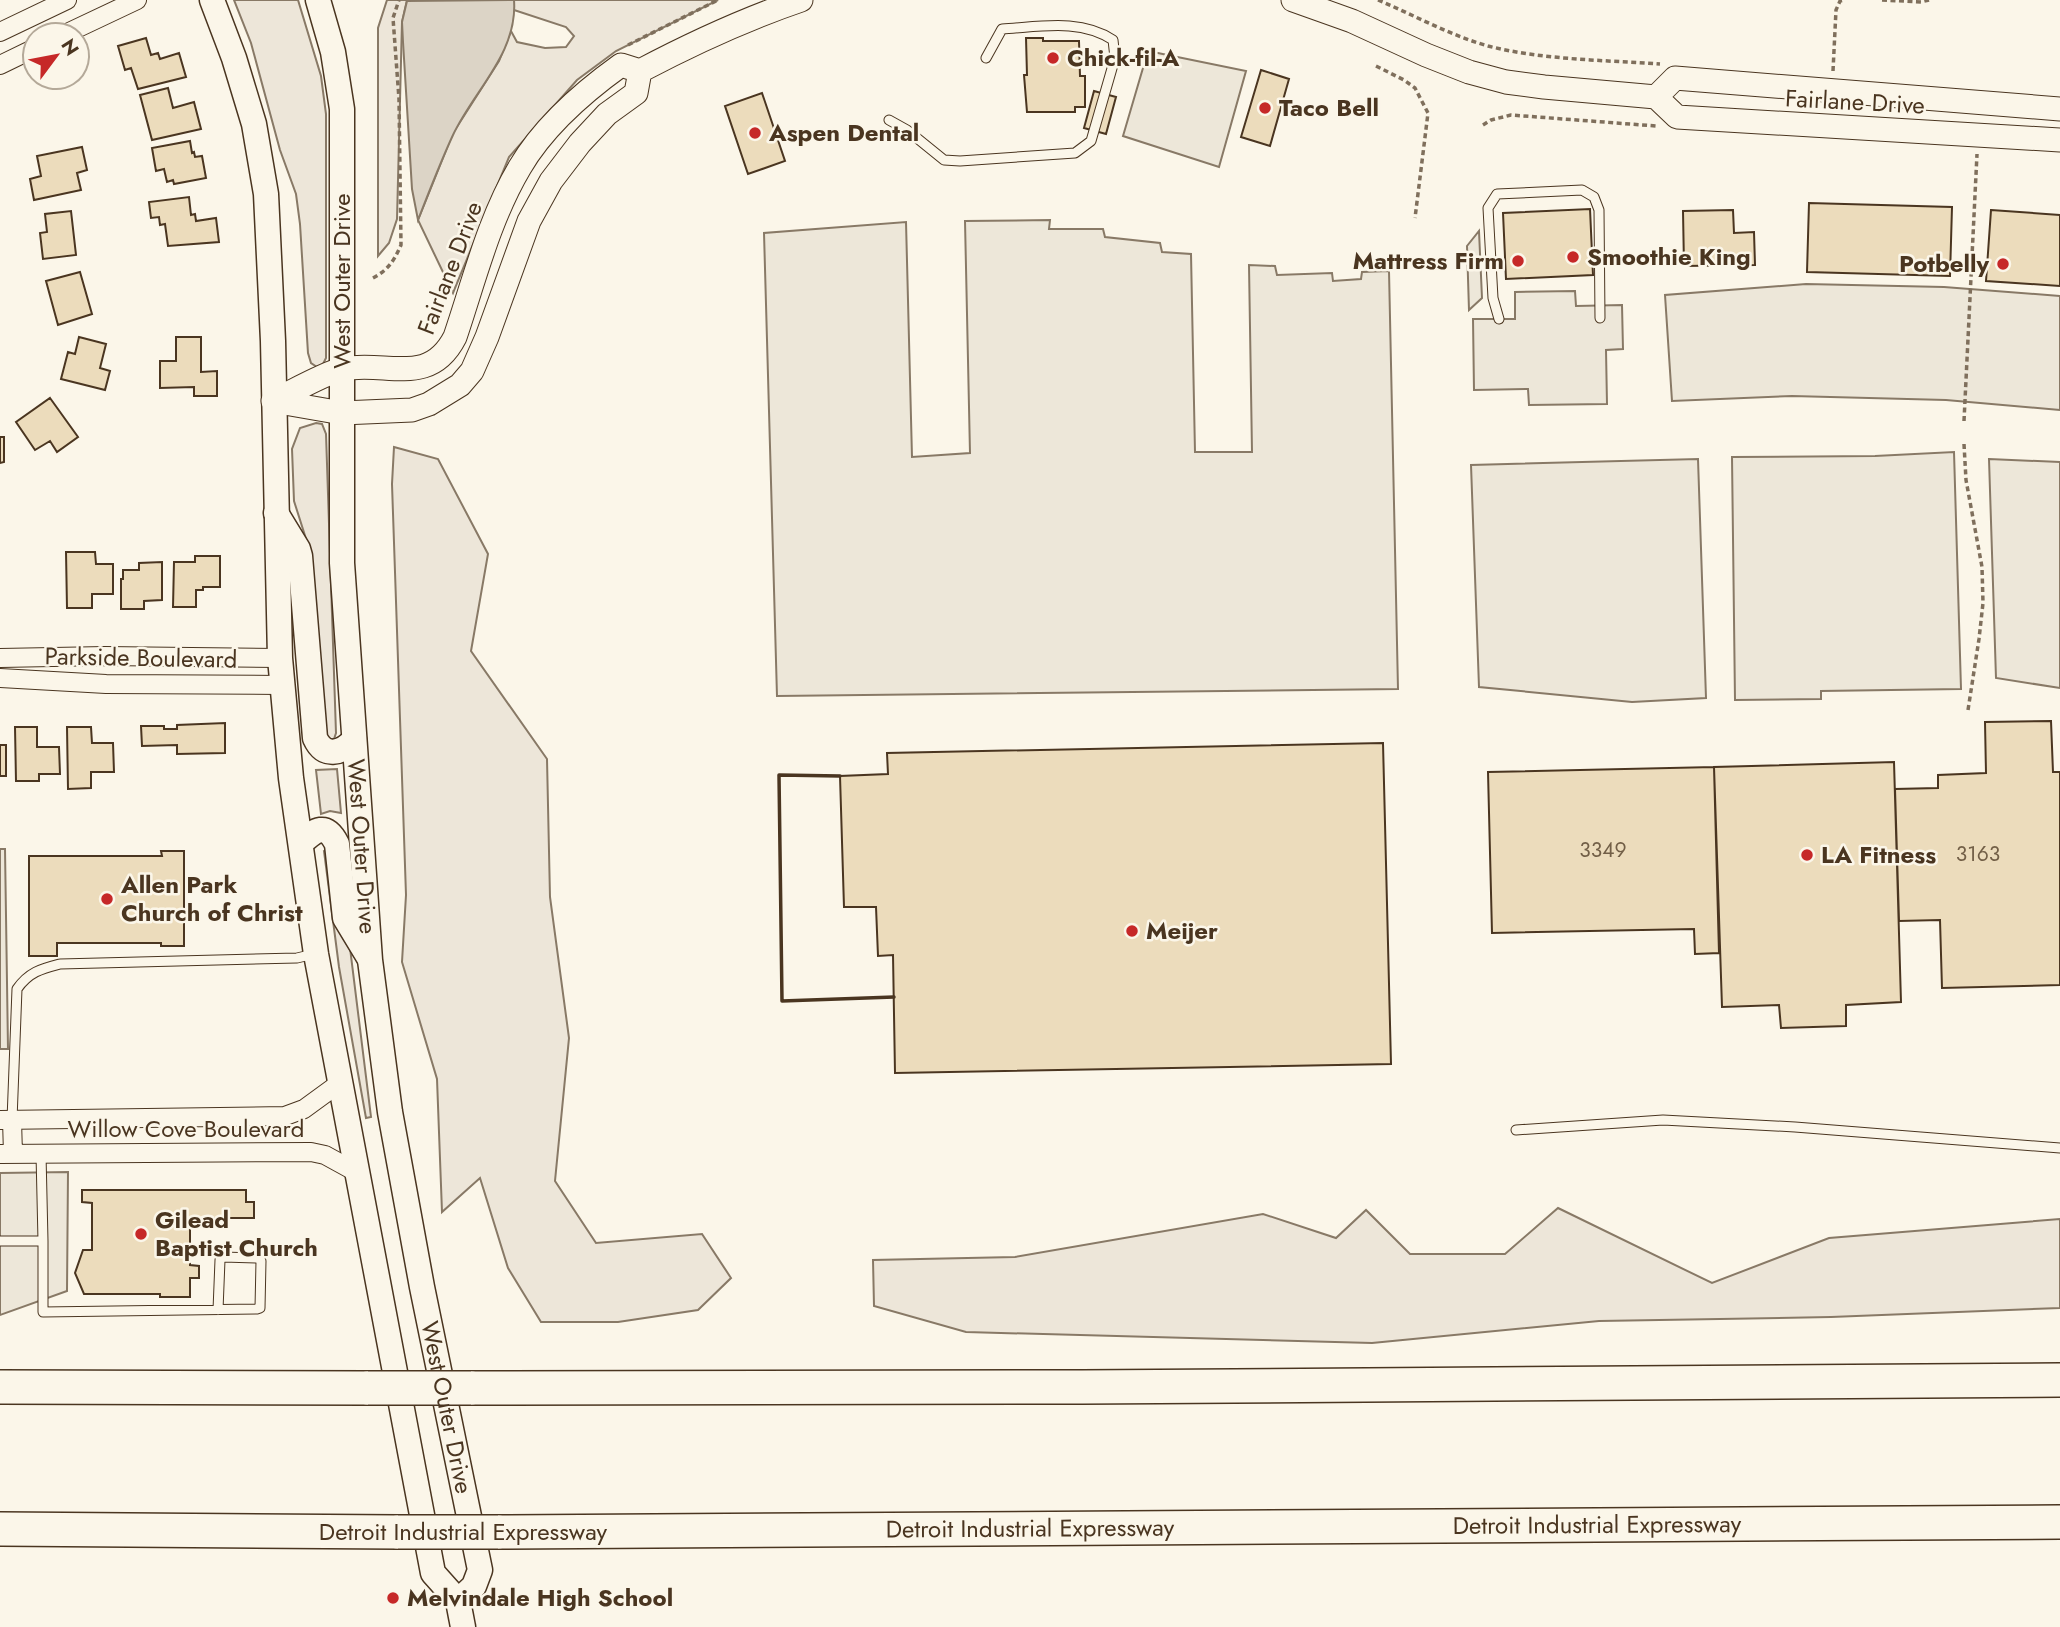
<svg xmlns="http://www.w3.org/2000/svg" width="2060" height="1627" viewBox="0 0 2060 1627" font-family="Jost,sans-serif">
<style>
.green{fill:#ede6d9;stroke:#887966;stroke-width:2}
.parking{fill:#ede7d9;stroke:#887966;stroke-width:2}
.water{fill:#dcd4c6;stroke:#887966;stroke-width:2}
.building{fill:#ecdcbc;stroke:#4a3520;stroke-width:2}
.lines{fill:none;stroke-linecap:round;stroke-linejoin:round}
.service-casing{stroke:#4a3520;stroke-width:11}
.minor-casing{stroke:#4a3520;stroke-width:20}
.tertiary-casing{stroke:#4a3520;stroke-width:25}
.secondary-casing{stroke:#4a3520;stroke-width:27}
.motorway-casing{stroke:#4a3520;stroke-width:36}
.path{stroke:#7f6f5c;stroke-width:3.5;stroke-dasharray:5 3.5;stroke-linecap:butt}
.service{stroke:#fbf6e9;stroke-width:9}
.minor{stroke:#fbf6e9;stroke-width:18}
.tertiary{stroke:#fbf6e9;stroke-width:23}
.secondary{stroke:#fbf6e9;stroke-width:24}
.motorway{stroke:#fbf6e9;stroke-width:33}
.motorway-bridge-casing{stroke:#4a3520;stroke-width:36;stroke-linecap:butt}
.motorway-bridge{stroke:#fbf6e9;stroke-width:33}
.wall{stroke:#4a3520;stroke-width:3.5}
.poi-dot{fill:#c62828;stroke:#fbf6e9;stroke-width:2.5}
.labels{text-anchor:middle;stroke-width:5;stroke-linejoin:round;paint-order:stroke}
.number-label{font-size:21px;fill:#725f47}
.poi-label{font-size:24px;font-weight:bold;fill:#4a3520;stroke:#fbf6e9;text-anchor:start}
.street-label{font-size:24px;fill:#4a3520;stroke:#fbf6e9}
</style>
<rect width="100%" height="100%" fill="#fbf6e9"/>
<path class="green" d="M234,0H298L321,76L326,114V358L322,366L317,367L311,363L308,353L300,224L296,194L280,150L251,43Z
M387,0H407L402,22L397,219L389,243L378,256V28Z
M514,0H718L616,51L577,80L509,157L453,293L418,220L453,133L499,61L511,31L517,42L545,48L566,47L574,36L566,27L514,10Z
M316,423L322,424L326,434L336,733L334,739H327L307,542L294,501L292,449L300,428Z
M394,447L438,459L488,554L471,651L547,759L550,897L569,1038L555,1181L596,1243L702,1234L731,1278L698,1310L618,1322H541L508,1268L480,1178L442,1212L437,1079L402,962L406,895L392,484Z
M337,769L341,813L330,811L321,814L316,770Z
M332,850L350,948L371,1117L366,1118L339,967L324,851Z
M1558,1208L1712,1283L1829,1238L2060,1219V1308L1831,1317L1599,1321L1372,1343L966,1332L874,1306L873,1260L1015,1257L1263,1214L1336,1238L1366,1210L1410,1254H1505Z"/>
<path class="parking" d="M1148,51L1246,71L1219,167L1123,136Z
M1050,220L1049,229H1103L1105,237L1160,243L1162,252L1191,254L1195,452H1252L1249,265L1275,266L1277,275L1332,273L1333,281L1361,279L1362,272L1389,271L1398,689L777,696L764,233L906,222L912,457L970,453L965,221Z
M1479,231L1482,298L1469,310L1467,246Z
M1806,284L1944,287L2060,296V410L1946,400L1792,396L1672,401L1665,295Z
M1575,291L1576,306L1622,305L1623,349L1606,350L1607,404L1529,405L1528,389L1474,390L1473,319H1515V292Z
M1954,452L1961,689L1821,691V699L1735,700L1732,457L1875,456Z
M1698,459L1706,698L1632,702L1479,687L1471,465Z
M1989,459L2060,462V688L1996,678Z
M0,849H5L8,1049H0Z
M68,1172L67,1291L0,1315V1173Z"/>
<path class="water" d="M514,0C518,53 474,90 453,135C440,163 429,192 418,220L412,189L403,42L402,22L407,1Z"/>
<path class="building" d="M146,38L151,55L158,53L160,59L179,53L186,77L138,89L131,68L125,70L118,46Z
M1026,38H1043V41H1079L1080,76H1085V107H1075V112H1027L1024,75H1027Z
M1261,70L1289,79L1270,146L1241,137Z
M168,88L173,108L194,102L201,129L152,140L140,95Z
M1094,91L1116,97L1106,134L1084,128Z
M762,93L785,161L748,174L725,106Z
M190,141L192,153L194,152L195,157L202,156L206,178L174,184L173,180L167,182L164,169L156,171L152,148Z
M82,147L87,170L77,173L81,190L34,200L30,179L41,176L37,156Z
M189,197L191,215L195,214L196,221L216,218L219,242L168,246L165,224L160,225L159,217L151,218L149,202Z
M1809,203L1952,207L1950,276L1807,272Z
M1590,209L1593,275L1506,279L1503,213Z
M1733,210L1734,233L1754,232L1755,265L1684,266L1683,211Z
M1991,210L2060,215V286L1986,281Z
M71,211L76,255L43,259L40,233L47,232L45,214Z
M80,272L92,314L58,325L46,281Z
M79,337L106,344L100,368L110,371L105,390L61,379L68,352L75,354Z
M176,337H201V372L217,371V396H194V387L160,388V361H176Z
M50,398L78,437L57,452L50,441L35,450L16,422Z
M0,437H4V462L0,463Z
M66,552H95L96,564H113V594H92V608H67Z
M195,556H220V587H203V590H196V607H173L174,562H195Z
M162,562V600L144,601V609H121V579H123V570H139V563Z
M2051,721L2053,772H2060V985L1942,988L1940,920L1899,921L1895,789L1938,788V775L1986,773L1985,722Z
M225,723V753L177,754V745L142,746L141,726H164V729H177V725Z
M15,727H37V747H59L60,774H39V781H16Z
M67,727H91L92,743H113L114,772H91V788L68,789Z
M1383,743L1391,1064L895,1073L893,955L878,956L876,907H844L840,776L888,774L887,753Z
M0,745H6V776H0Z
M1894,762L1901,1002L1846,1005V1026L1781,1028L1779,1005L1722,1007L1714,767Z
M1714,767L1719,953L1695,954L1694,929L1492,933L1488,772Z
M161,851H184V946H161V943H57V956H29V856H162Z
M82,1190H246V1202H254V1218H190V1265L199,1266V1278H190V1297H160V1294H84L75,1273L83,1250H92V1203L82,1202Z"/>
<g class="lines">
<g class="service-casing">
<path id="service" d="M889,120L907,130L944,160L960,161L1075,153L1091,141L1115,58L1113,40C1080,18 1039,27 1002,29L986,58
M1499,319L1493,298L1488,208L1497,194L1582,190L1594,197L1599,210L1600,318
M12,1120L17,989C29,972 41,969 60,964L297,958L314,954
M1516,1130L1663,1120L1795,1127L2060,1148
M41,1154L43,1241
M0,1241H43V1312L257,1309L260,1308L261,1261L258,1258L223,1257L220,1260L218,1310"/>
</g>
<g class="minor-casing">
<path id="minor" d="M0,32L67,0
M63,35L137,0
M0,65L35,48
M0,658L105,656L280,658
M0,678L106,684L281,685
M0,1120L285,1116L304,1109L341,1082
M12,1120L13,1154
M0,1154L311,1152L325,1155L356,1172"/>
</g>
<g class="tertiary-casing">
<path id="tertiary" d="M1293,0L1352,21L1426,55L1469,72L1506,82L1544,87L1656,97L1677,117L2060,140
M1656,97L1675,78L2060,109
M273,401C290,393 325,373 342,369C386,360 429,388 455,337C474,281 489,219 520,167C544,126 582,93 621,65L640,71C693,43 745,19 801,0
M273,401L342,413L412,410L429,404L460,385L472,371L487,337L529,221L551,181L580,143L607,114L636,93L640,71"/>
</g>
<g class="secondary-casing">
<g id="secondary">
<path d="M212,0L234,58L254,124L266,194L273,341L280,658L291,778L316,954L433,1573L458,1601"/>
<path id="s1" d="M318,0L333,52L342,109V563L370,960L390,1112L422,1287L480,1570L474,1586L458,1601"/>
<path d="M276,513L298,549L300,556L315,738C324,758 341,754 354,740"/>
<path d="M301,843C316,829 326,822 337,844L345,918L368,956"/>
<path d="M458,1601L463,1627"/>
</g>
</g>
<g class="motorway-casing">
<g id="motorway">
<path d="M0,1387L368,1388"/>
<path d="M471,1388L1082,1387L2060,1380"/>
<path d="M0,1529L398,1532"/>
<path id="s2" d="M498,1532L2060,1522"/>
</g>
</g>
<path class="path" d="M1378,0C1414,15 1449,35 1488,46C1543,60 1603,60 1660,64
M1882,0L1921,2L1929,0
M628,45L718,0
M1376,66L1404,80L1415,88L1428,113L1415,218
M1833,71L1836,10L1840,1L1844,0
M1483,125L1491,120L1511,115L1656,126
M373,278C388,270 394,261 401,245L399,99L393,18L399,0
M1964,421L1977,154
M1964,444L1966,480L1982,567L1983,603L1979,639L1968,710"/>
<use href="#service" class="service"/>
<use href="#minor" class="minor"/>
<use href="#tertiary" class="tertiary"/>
<use href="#secondary" class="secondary"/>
<use href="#motorway" class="motorway"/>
<g class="motorway-bridge-casing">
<path id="motorway-bridge" d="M368,1388H471
M398,1532H498"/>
</g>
<use href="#motorway-bridge" class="motorway-bridge"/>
<path class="wall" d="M840,776L779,775L782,1001L894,997"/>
</g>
<g class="poi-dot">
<circle cx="1053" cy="58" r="7"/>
<circle cx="1265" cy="108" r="7"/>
<circle cx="755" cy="133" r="7"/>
<circle cx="1573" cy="257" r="7"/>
<circle cx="1518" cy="261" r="7"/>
<circle cx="2003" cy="264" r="7"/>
<circle cx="1807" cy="855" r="7"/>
<circle cx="107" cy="899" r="7"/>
<circle cx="1132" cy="931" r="7"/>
<circle cx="141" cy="1234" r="7"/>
<circle cx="393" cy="1598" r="7"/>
</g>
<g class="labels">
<g class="number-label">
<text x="1603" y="857">3349</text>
<text x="1978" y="861">3163</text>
</g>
<g class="poi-label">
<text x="1067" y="66">Chick-fil-A</text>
<text x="1279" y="116">Taco Bell</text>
<text x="769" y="141">Aspen Dental</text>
<text x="1587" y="265">Smoothie King</text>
<text x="1504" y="269" text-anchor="end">Mattress Firm</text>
<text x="1989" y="272" text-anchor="end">Potbelly</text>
<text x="1821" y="863">LA Fitness</text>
<text x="121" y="893">Allen Park<tspan x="121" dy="28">Church of Christ</tspan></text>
<text x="1146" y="939">Meijer</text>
<text x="155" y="1228">Gilead<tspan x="155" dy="28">Baptist Church</tspan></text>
<text x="407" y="1606">Melvindale High School</text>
</g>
<g class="street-label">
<text transform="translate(1855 102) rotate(3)" y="8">Fairlane Drive</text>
<text transform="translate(450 268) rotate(-69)" y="8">Fairlane Drive</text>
<text transform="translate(342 281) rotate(-90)" y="8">West Outer Drive</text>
<text transform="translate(141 658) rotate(1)" y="8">Parkside Boulevard</text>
<text dy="8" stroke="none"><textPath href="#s1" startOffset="850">West Outer Drive</textPath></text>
<text x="186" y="1137">Willow Cove Boulevard</text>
<text dy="8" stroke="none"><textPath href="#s1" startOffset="1418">West Outer Drive</textPath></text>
<text dy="8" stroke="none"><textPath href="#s2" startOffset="1099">Detroit Industrial Expressway</textPath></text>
<text dy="8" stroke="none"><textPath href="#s2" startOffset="532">Detroit Industrial Expressway</textPath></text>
<text x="463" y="1540">Detroit Industrial Expressway</text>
</g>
</g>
<g transform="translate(56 56) rotate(58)"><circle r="33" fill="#fbf6e9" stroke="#b4a999" stroke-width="2"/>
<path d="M0-5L12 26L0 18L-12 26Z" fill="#c62828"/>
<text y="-10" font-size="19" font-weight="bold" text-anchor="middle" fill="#4a3520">N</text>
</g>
</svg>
